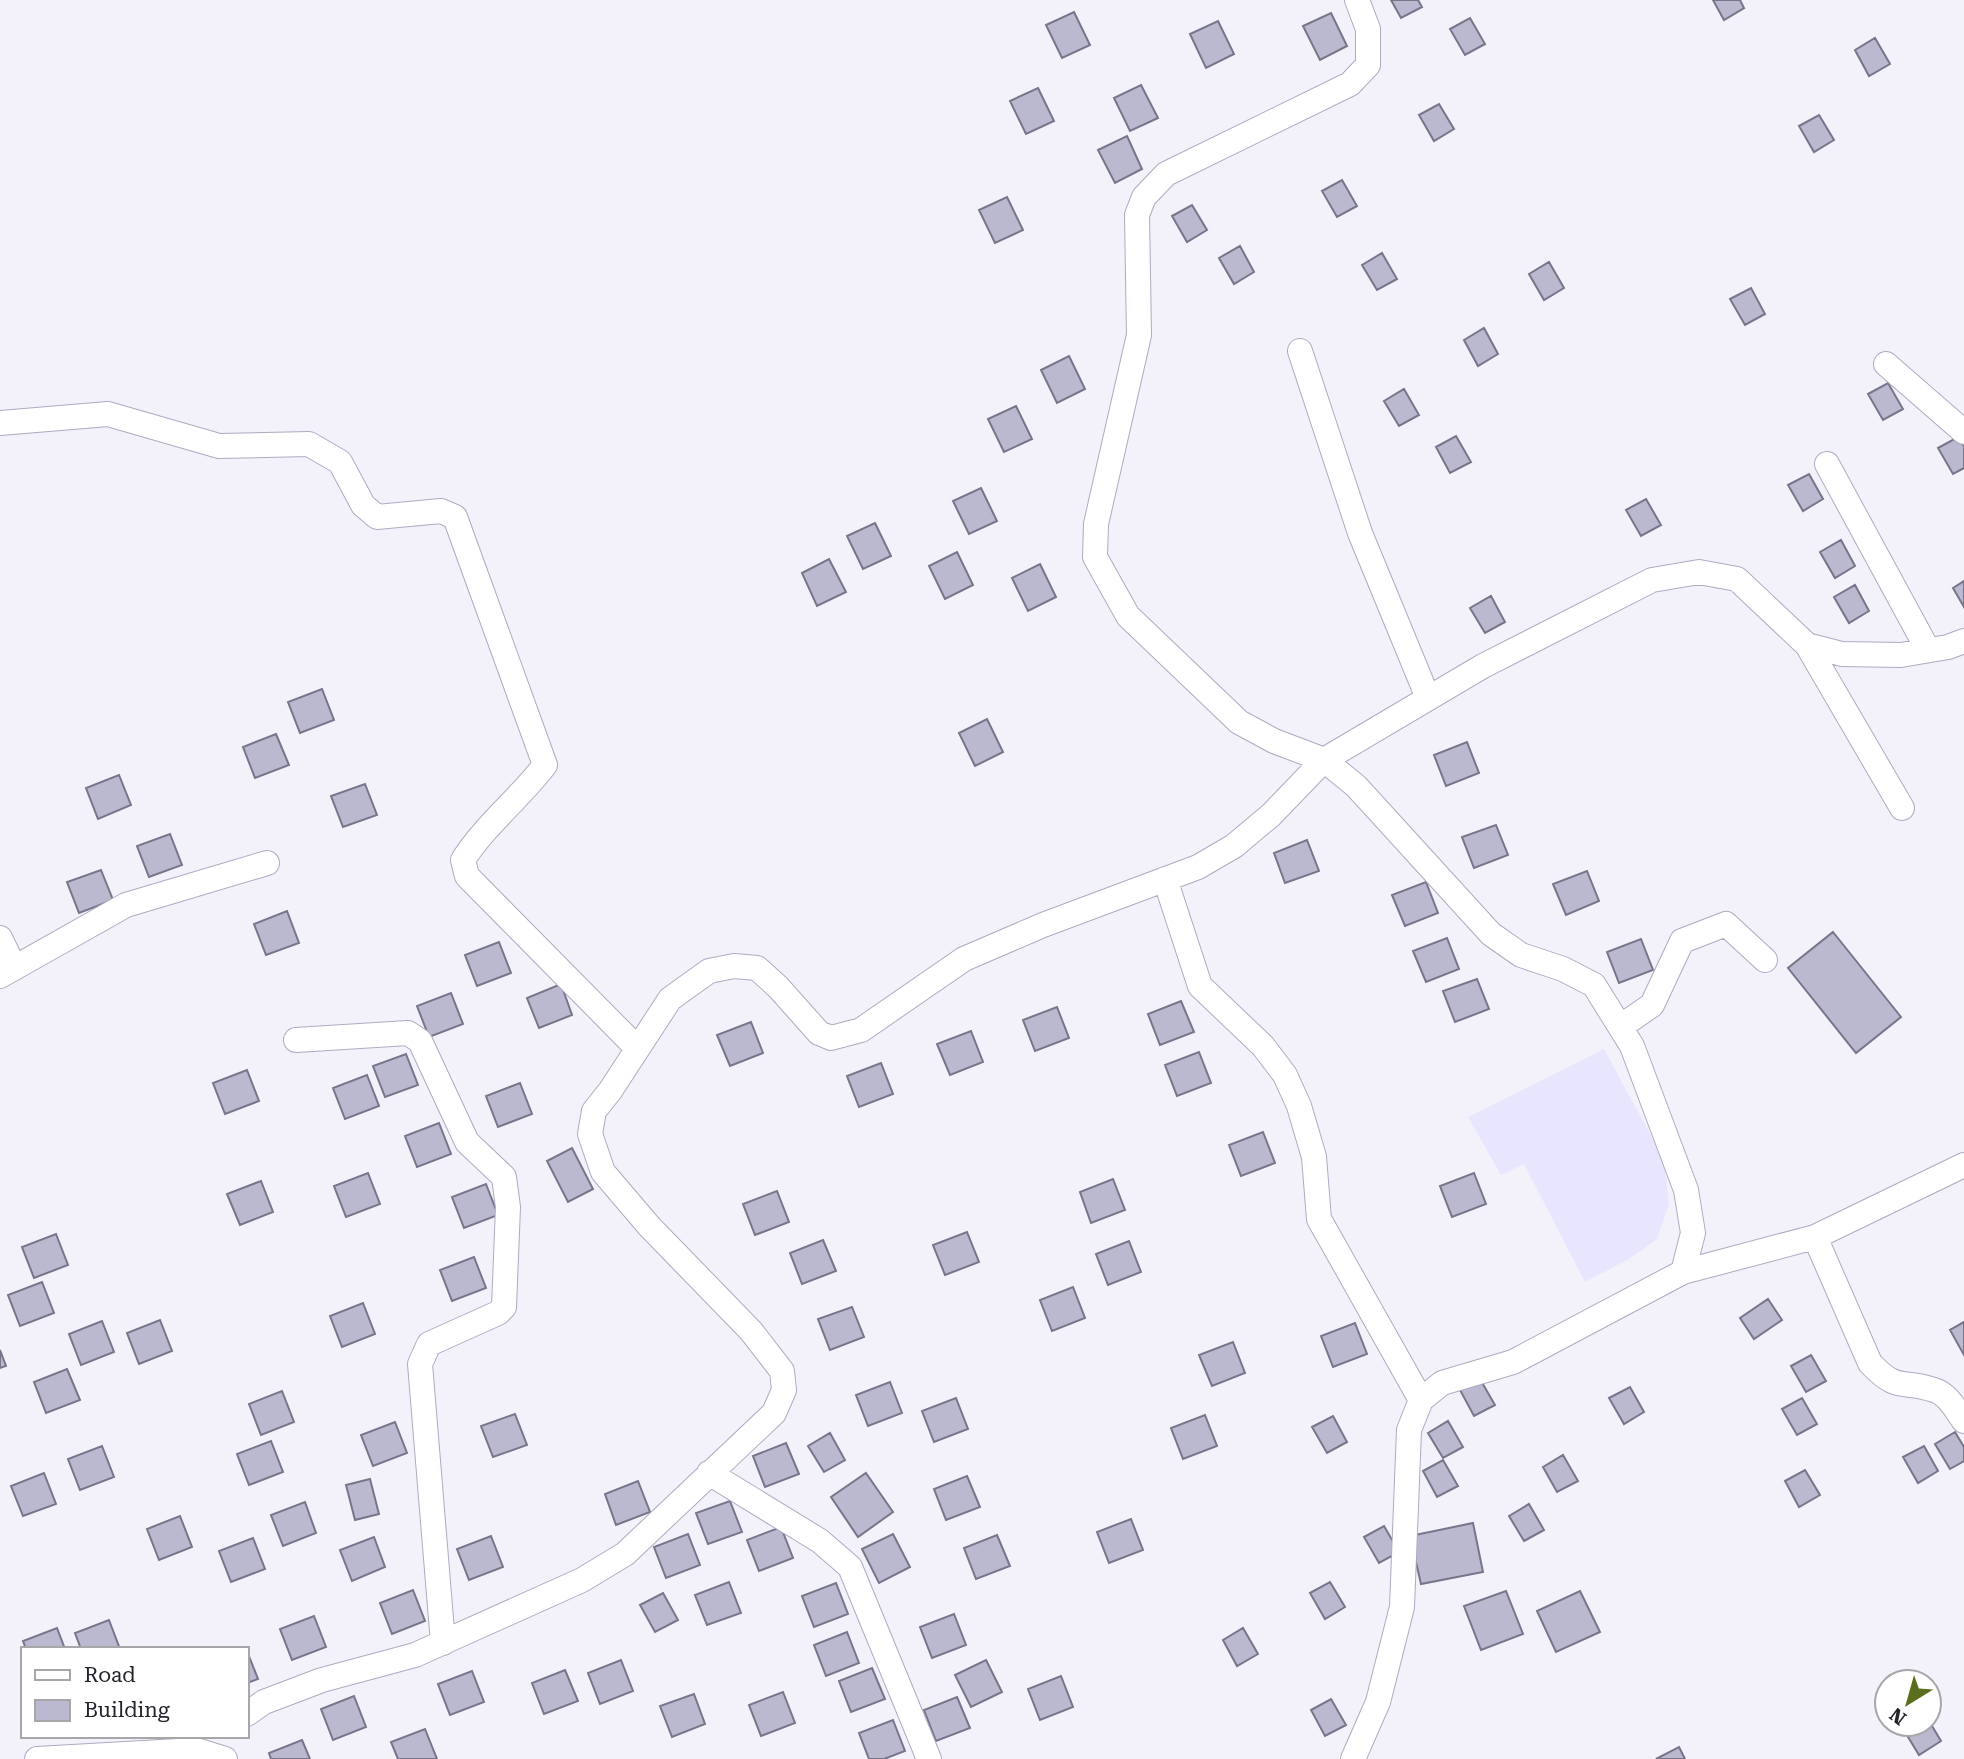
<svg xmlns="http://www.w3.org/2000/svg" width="1964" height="1759" viewBox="0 0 1964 1759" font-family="'Roboto Serif',serif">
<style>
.built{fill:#e8e5fe}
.building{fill:#bbb9cf;stroke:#77758a;stroke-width:2}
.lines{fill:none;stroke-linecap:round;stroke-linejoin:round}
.minor-casing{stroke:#adabc1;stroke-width:26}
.minor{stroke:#fff;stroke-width:24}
</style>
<rect width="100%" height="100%" fill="#f3f2fb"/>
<path class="built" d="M1604,1049L1664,1160L1669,1204L1657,1239L1629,1259L1585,1282L1524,1164L1501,1175L1468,1117Z"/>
<path class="building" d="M1391,0H1418L1422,7L1401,18Z
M1713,0H1740L1744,8L1724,20Z
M1074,12L1090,45L1062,58L1046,25Z
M1331,13L1347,46L1320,60L1303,26Z
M1470,18L1485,44L1465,55L1450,29Z
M1218,21L1234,54L1206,68L1190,34Z
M1875,38L1890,64L1869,76L1855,50Z
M1141,85L1158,118L1130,131L1114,98Z
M1038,88L1054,121L1026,134L1010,101Z
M1439,104L1454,129L1434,141L1419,115Z
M1819,115L1834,140L1814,152L1799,126Z
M1127,136L1142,169L1115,183L1098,150Z
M1342,180L1357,206L1337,217L1322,191Z
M1007,197L1023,230L995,243L979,210Z
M1192,205L1207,230L1187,242L1172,216Z
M1240,246L1254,272L1234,284L1219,258Z
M1382,253L1397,279L1377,290L1362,265Z
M1549,262L1564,288L1544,300L1529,274Z
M1751,288L1765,314L1745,325L1730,299Z
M1484,328L1498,354L1478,366L1464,340Z
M1069,356L1085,389L1057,403L1041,370Z
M1888,383L1903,409L1883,420L1868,394Z
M1404,389L1419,415L1399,426L1384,401Z
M1016,406L1032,439L1004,452L988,419Z
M1456,436L1471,462L1450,473L1436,447Z
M1958,437L1964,446V468L1953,474L1938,448Z
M1809,474L1823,499L1803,511L1788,485Z
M981,488L997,521L969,534L953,501Z
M1646,499L1661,525L1641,536L1626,510Z
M875,523L891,556L863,569L847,536Z
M1841,540L1855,566L1835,578L1820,552Z
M957,552L973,585L945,599L929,566Z
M829,559L846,592L817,606L802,573Z
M1040,564L1056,597L1028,611L1012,578Z
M1964,581V607L1953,588Z
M1855,585L1869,611L1849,623L1834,597Z
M1491,596L1505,622L1485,633L1470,608Z
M322,689L334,720L300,733L288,702Z
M987,719L1003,752L975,766L959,733Z
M276,734L289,765L255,778L243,747Z
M1467,742L1479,773L1446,786L1434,755Z
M119,775L131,805L98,819L86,788Z
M365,784L377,815L343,827L331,796Z
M1496,825L1508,855L1474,868L1462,837Z
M170,834L182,865L149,877L137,846Z
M1307,840L1319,871L1285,883L1274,853Z
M101,870L113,900L79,913L67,882Z
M1587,871L1599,901L1566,915L1553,884Z
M1426,882L1438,913L1405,926L1392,895Z
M287,911L299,943L266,955L254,924Z
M1833,932L1901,1017L1856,1053L1788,968Z
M1447,938L1459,969L1426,982L1413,951Z
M1641,939L1653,970L1619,983L1607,952Z
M499,942L511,973L477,986L465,955Z
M1477,979L1489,1009L1455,1022L1443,991Z
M561,984L572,1015L539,1028L527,998Z
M451,993L463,1024L429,1037L417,1006Z
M1181,1001L1194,1032L1160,1045L1148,1014Z
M1057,1007L1069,1038L1035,1051L1023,1020Z
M751,1022L763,1053L730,1066L717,1035Z
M971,1031L983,1062L950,1075L937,1044Z
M1199,1052L1211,1083L1177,1096L1165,1065Z
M406,1054L418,1085L385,1097L373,1066Z
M881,1063L893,1094L859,1107L847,1076Z
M247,1070L259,1101L225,1114L213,1083Z
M367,1075L379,1106L345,1119L333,1088Z
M520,1083L532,1114L498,1127L486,1096Z
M439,1123L451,1154L417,1167L405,1136Z
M1263,1132L1275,1163L1241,1176L1229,1145Z
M572,1148L593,1189L568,1202L547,1161Z
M368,1173L380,1204L346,1217L334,1186Z
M1474,1173L1486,1204L1452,1217L1440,1186Z
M1113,1179L1125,1210L1091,1223L1080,1192Z
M261,1181L273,1212L240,1225L227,1194Z
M486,1184L498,1215L464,1228L452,1197Z
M777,1191L789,1222L755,1235L743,1204Z
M967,1232L979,1262L945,1275L933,1245Z
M56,1234L68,1265L34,1278L22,1247Z
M823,1240L836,1271L802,1284L790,1253Z
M1129,1241L1141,1272L1108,1285L1096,1254Z
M474,1257L486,1288L452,1301L440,1270Z
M42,1282L54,1313L20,1326L8,1295Z
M1073,1287L1085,1318L1052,1331L1040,1300Z
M1768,1299L1782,1320L1754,1339L1740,1318Z
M363,1303L375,1334L342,1347L330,1316Z
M852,1307L864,1337L830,1350L818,1319Z
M160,1320L172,1351L139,1364L127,1333Z
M102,1321L114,1352L81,1365L69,1334Z
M1964,1322V1355L1950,1330Z
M1355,1323L1367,1354L1333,1367L1321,1336Z
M1233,1342L1245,1373L1212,1386L1199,1355Z
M0,1350L6,1366L0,1368Z
M1811,1355L1826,1381L1806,1392L1791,1366Z
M67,1369L80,1400L46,1413L34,1382Z
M1480,1379L1495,1405L1474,1416L1460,1390Z
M890,1382L902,1413L868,1426L856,1395Z
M1630,1387L1644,1412L1624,1424L1609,1398Z
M282,1391L294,1422L261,1435L249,1404Z
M956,1398L968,1429L934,1442L922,1411Z
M1802,1398L1817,1424L1797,1435L1782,1409Z
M515,1414L527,1445L493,1457L481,1426Z
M1205,1415L1217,1446L1183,1459L1171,1428Z
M1333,1416L1347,1442L1327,1453L1312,1427Z
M1448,1421L1463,1447L1443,1458L1428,1433Z
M395,1422L407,1453L373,1466L361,1435Z
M1955,1432L1964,1447V1461L1950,1469L1935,1444Z
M830,1433L845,1460L824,1472L808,1446Z
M271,1441L283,1472L249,1485L237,1454Z
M786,1443L799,1474L765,1487L753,1456Z
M102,1446L114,1477L80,1490L68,1459Z
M1924,1446L1938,1471L1918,1483L1903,1457Z
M1563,1455L1578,1481L1557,1492L1543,1467Z
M1443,1460L1458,1486L1437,1497L1423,1471Z
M1805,1470L1820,1495L1799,1507L1785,1481Z
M44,1473L56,1504L23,1516L11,1486Z
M866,1473L893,1512L858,1537L831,1497Z
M967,1476L980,1507L946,1520L934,1489Z
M370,1479L379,1514L355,1520L346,1485Z
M638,1481L650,1512L616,1525L605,1494Z
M730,1501L742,1532L708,1544L696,1513Z
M305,1502L316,1533L283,1546L271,1515Z
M1529,1504L1544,1530L1524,1541L1509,1516Z
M180,1516L192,1547L159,1560L147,1529Z
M1131,1519L1143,1550L1109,1563L1097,1532Z
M1473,1523L1483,1572L1421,1584L1410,1536Z
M1384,1526L1399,1552L1379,1563L1364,1537Z
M781,1527L793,1558L759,1571L747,1540Z
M688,1534L700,1565L666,1578L654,1547Z
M893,1534L910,1567L879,1583L862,1549Z
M997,1535L1010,1566L976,1579L964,1548Z
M491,1536L503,1567L469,1580L457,1549Z
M374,1537L385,1567L352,1581L340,1550Z
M253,1538L265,1569L231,1582L219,1551Z
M729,1582L741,1613L707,1625L695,1595Z
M1330,1582L1345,1607L1325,1619L1310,1593Z
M836,1583L848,1614L814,1627L802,1596Z
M413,1590L425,1621L392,1634L380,1603Z
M1506,1591L1523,1634L1481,1650L1464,1606Z
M1580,1591L1600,1632L1556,1652L1537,1611Z
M663,1593L678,1620L655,1632L640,1605Z
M954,1614L966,1645L932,1658L920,1627Z
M314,1616L326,1647L292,1660L280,1629Z
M109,1620L120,1649H81L75,1633Z
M57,1628L65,1649H26L23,1641Z
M1243,1628L1258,1654L1237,1666L1223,1640Z
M847,1632L859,1663L826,1676L814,1645Z
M247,1651L258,1679L247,1683Z
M621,1660L633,1691L600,1704L588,1673Z
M986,1660L1002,1692L971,1707L955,1675Z
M872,1668L885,1699L851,1712L839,1681Z
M565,1670L578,1701L544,1714L532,1683Z
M472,1671L484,1702L450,1715L438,1684Z
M1061,1676L1073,1707L1040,1720L1028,1689Z
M783,1692L795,1723L761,1736L749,1705Z
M694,1694L705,1724L672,1737L660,1706Z
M354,1696L366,1727L333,1740L321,1709Z
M957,1697L970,1728L936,1741L924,1710Z
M1331,1699L1346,1725L1325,1736L1311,1710Z
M893,1720L905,1751L884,1759H869L859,1733Z
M1929,1721L1941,1741L1919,1755L1902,1727L1929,1724Z
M425,1729L437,1759H398L391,1742Z
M302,1740L310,1759H271L269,1753Z
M1679,1747L1685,1759H1656Z"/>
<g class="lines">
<g class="minor-casing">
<path id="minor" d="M1300,351L1360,533L1428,698
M1886,364L1964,432
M0,423L108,414L219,446L309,444L340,462L363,505L377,517L441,511L455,517L545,765C520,798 485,825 463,860L467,876L636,1047
M1827,464L1928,650
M1807,645L1902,808
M1165,879L1200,986L1263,1046L1285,1075L1299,1106L1314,1157L1319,1219L1421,1400
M0,938L14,967
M0,976L126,905L267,863
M1620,1027L1652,1005L1682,941L1726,924L1765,960
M296,1040L408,1033L420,1041L467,1142L504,1177L508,1207L504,1307L498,1313L429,1344L420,1364L443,1643
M1815,1237L1870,1363C1898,1393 1902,1379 1934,1390C1948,1394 1956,1410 1964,1421
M1683,1272L1815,1237L1964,1165
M709,1473L820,1541L850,1567L929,1759
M247,1714L264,1702L322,1680L415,1655L582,1580L625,1554L774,1413L784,1390L782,1371L751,1331L649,1226L603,1172L590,1134L594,1111L610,1091L670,999L709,971L734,966L757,968L778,987L819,1033L831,1038L861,1030L964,959L1043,925L1198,867L1234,846L1271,815L1324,760L1483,666L1652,580L1699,572L1737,579L1807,645L1842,654L1901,655L1948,647L1964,641
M37,1759L196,1750L225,1759
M1353,1759L1378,1702L1402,1607L1409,1430L1421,1400L1442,1383L1513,1362L1683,1272L1693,1233L1686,1190L1632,1046L1594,985L1563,969L1521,955L1491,934L1356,786L1324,760L1274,741L1239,722L1128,616L1095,557L1096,524L1139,335L1137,215L1144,197L1166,174L1350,84L1368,65V29L1357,0"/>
</g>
<use href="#minor" class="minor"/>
</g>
<rect x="21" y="1647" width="228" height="91" fill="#ffffff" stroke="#a7a7aa" stroke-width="2"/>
<rect x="35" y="1670" width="35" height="10" fill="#ffffff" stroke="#a7a7aa" stroke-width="2"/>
<text x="84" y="1682" font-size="21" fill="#24232b">Road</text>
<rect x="35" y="1700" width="35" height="21" fill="#bbb9cf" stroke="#a7a7aa" stroke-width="2"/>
<text x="84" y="1717" font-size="21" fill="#24232b">Building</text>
<g transform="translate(1908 1703) rotate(217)"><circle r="33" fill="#ffffff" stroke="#a7a7aa" stroke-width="2"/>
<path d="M0-5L12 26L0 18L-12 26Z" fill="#5b6e1d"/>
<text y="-10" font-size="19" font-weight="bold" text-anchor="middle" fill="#24232b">N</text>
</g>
</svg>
